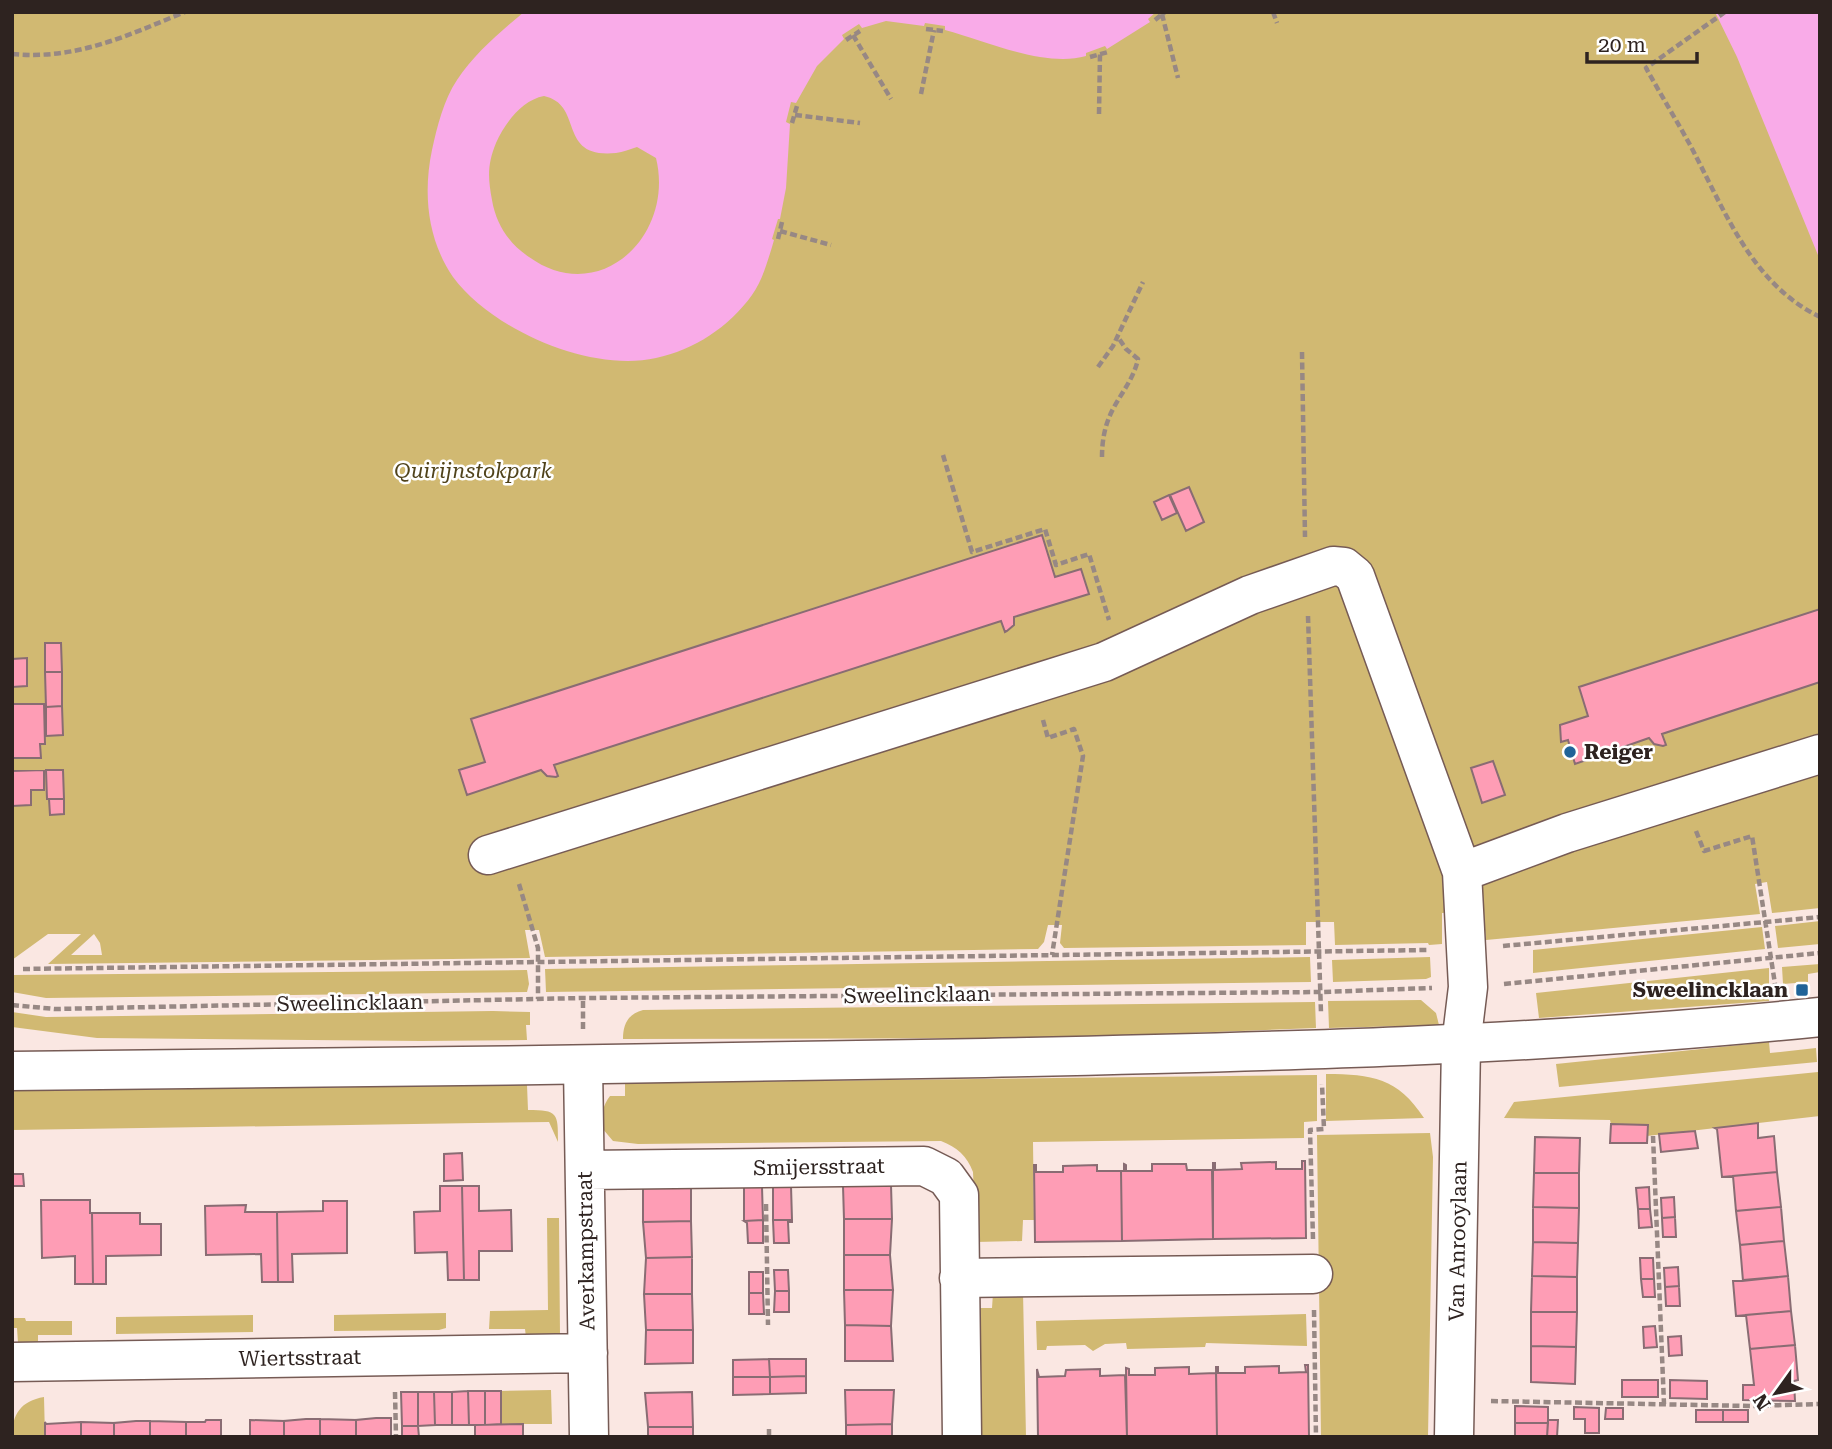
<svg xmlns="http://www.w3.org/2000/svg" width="1832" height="1449" viewBox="0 0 1832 1449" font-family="'Roboto Serif',serif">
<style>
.green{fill:#d1b972;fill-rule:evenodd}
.water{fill:#f9abe8;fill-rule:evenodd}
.building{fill:#fe9db5;stroke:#896c73;stroke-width:2}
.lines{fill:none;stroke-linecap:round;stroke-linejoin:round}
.minor-casing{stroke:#765b55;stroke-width:41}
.tertiary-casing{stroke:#765b55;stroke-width:41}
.path{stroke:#978884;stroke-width:4.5;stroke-dasharray:7 3.5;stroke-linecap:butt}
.minor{stroke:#fff;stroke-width:38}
.tertiary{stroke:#fff;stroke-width:38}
.poi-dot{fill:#206398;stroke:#fff;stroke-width:2.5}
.labels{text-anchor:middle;stroke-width:5;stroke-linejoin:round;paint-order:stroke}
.park-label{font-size:21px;font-style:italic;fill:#50431b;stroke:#fff}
.poi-label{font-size:21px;font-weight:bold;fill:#2e2320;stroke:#fff;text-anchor:start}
.street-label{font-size:21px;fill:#2e2320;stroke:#fff}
</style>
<rect width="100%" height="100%" fill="#fae7e2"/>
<path class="green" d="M12,12H1820V908L1772,913L1767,882L1755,884L1760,914L1486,940L1483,910L1442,913V944L1429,945L1428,943L1335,945L1334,922H1306V945L1064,948L1060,943L1062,925H1048L1044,942L1038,949L545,957L539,930H525L530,958L48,964L81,934H48L12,960ZM94,934L100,943L102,955H71Z
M1820,921V944L1778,948L1775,926Z
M1762,927L1765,949L1533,973V950Z
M1310,957L1311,982L546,992L545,969Z
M1430,957L1431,977L1426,979L1333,982L1332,960Z
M1820,964V972L1808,974V982L1783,984L1782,967Z
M1769,968V1001L1539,1018L1536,993Z
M527,970L529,984L527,992L46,998L12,992V975Z
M1421,1000L1436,1013L1439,1025L1329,1028L1328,1001Z
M1315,1002L1316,1028L1060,1038L623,1039C623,1024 628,1014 643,1010Z
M493,1011L530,1012V1025H526L527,1040L421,1041L97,1038L12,1027V1012L46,1017Z
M1769,1042L1770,1053L1816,1048L1817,1062L1559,1087L1556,1064Z
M1818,1072L1820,1116L1647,1136L1648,1125L1611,1124L1610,1120L1504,1118L1514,1102Z
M1326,1074C1372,1074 1398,1078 1424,1118L1326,1121Z
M1317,1075V1121L1304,1122V1138L1033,1142L1034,1220H1023L1022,1241L976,1242L973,1172C967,1156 957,1147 941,1141L638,1144L613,1141L602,1128C602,1115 602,1106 610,1096H625V1083Z
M527,1085L528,1110C558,1110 558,1113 558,1142L549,1122L12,1130V1091Z
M1430,1133L1433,1157L1428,1437H1321L1317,1135Z
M547,1218H559L560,1336L526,1337L525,1329H489L490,1311L548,1310Z
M1023,1292L1026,1437H979L977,1308H992L993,1293Z
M446,1313V1328L439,1330L334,1331V1315Z
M1306,1314L1307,1346L1206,1343L1205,1347L1127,1349L1126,1343L1105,1344L1093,1351L1085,1345L1047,1346L1046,1350H1037L1036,1321Z
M253,1315V1332L116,1334V1317Z
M12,1318H25L26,1321H72V1335H38V1345L18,1343L17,1328H13Z
M551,1390L552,1424H501V1391Z
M44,1397L45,1437H12C12,1414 21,1401 44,1397Z"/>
<path class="water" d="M524,12H1156L1148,19L1150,22L1107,49L1105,46L1086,53V56C1045,68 986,41 945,30V26L925,23L924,26L886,21L862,28L859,24L842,35L844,39L817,66L796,103L791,102L786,122L790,124L786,188L780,219H778L772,239L774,240L772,247C767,263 762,281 752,295C729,327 694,350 656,358C591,373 492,330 453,277C427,239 423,193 432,150C437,127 444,99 457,80C474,54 500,32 524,12ZM544,96C585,105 556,159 616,153C623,152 630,149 637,147L656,158C675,235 600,308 529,257C509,244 496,224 492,200C488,178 487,165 496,143C505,123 522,100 544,96Z
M1715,12H1820V260L1737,57Z"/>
<path class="building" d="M1189,487L1204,522L1186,531L1170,495Z
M1169,495L1177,513L1162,520L1154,502Z
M1042,535L1055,577L1081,569L1089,594L1014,617V625L1007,631L1005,632L1001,621L554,765L558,776L556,777L547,776L541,770L467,795L459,770L485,762L471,719Z
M1820,609V682L1662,734L1666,745L1663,746L1654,744L1649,738L1575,764L1568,740L1561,742L1560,725L1588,716L1579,687Z
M45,643H61L62,672H45Z
M27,658V686L12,687V659Z
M45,672H62V706L46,707Z
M12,704H44L45,744H40L41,758H12Z
M62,706L63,735L46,736V707Z
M1493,761L1505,795L1482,803L1471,768Z
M44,770V790H31V805L12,806V771Z
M46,770H63L64,799H47Z
M49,799H64V814L50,815Z
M1758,1123V1138L1774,1136L1777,1172L1722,1177L1717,1129L1715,1128Z
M1611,1124L1648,1125L1647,1143H1610Z
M1695,1131L1698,1148L1661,1152L1659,1134Z
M1535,1137L1580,1138L1579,1173H1534Z
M462,1153L463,1180L444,1181V1154Z
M1302,1161H1305L1306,1238L1213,1239V1163H1215V1170L1242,1169L1241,1163L1276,1162V1169H1302Z
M1124,1164L1126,1165V1171H1152V1164H1186L1187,1170H1212L1213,1239L1122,1241L1121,1171H1124Z
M1034,1165H1036V1172H1063V1166L1097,1165V1171H1121L1122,1241L1035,1242Z
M1777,1172L1781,1207L1736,1211L1733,1176Z
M1534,1173H1579V1208L1533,1207Z
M12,1174H23L24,1186H12Z
M891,1185L892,1219H844L843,1186Z
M440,1186H462L464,1280H448L447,1252L415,1253L414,1212L440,1211Z
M462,1186H479V1211L511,1210L512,1251H479V1280H464Z
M791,1186L792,1220H773V1187Z
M744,1187H762L763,1220L744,1221Z
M1649,1187L1650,1209H1638L1636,1188Z
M643,1188H691V1221L643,1222Z
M1674,1197L1675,1217L1662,1218L1661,1198Z
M41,1200H90V1213H92L93,1284H75V1256L42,1258Z
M323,1201H347V1253L292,1254L293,1282H278L277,1212L323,1211Z
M246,1205L245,1212H277L278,1282H262L261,1254L206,1255L205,1206Z
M1533,1207L1579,1208L1578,1243L1533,1242Z
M1781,1207L1784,1241L1740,1245L1736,1211Z
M1638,1209H1650L1652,1227L1639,1228Z
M92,1213H140V1224H161V1255L106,1256V1284H93Z
M1675,1217L1676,1237H1663L1662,1218Z
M844,1219H892L890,1255H844Z
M763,1220V1243H748L747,1223L744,1221Z
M773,1220H792V1222H788L789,1243H774Z
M691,1221L692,1257L646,1258L643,1222Z
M1784,1241L1788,1276L1743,1281L1740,1245Z
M1533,1242L1578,1243L1577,1277L1532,1276Z
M844,1255H890L893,1290H844Z
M692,1257V1294H644L646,1258Z
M1640,1258H1653L1654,1279H1641Z
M1678,1267L1679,1286L1665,1287L1664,1268Z
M774,1270H788L789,1291H775Z
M749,1272H763V1293H749Z
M1532,1276L1577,1277V1312H1531Z
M1788,1276L1791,1311L1736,1316L1733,1281Z
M1641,1279H1654L1655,1297H1643Z
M1679,1286L1680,1306H1666L1665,1287Z
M844,1290H893L891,1326L845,1325Z
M775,1291H789V1312H774Z
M749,1293H763L764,1314H749Z
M644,1294H692L693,1330H646Z
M1791,1311L1795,1345L1750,1349L1746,1315Z
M1531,1312H1577L1576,1347L1531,1346Z
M845,1325L891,1326L893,1361H845Z
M1655,1326L1657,1347L1644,1348L1643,1327Z
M646,1330H693V1363L645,1364Z
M1681,1336L1682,1355L1669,1356L1668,1337Z
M1795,1345L1798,1380L1794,1381L1795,1401L1743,1400V1385H1754L1750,1349Z
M1531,1346L1576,1347L1575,1384L1531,1382Z
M769,1359L770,1377H733V1360Z
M769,1359H806V1376L770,1377Z
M1305,1365H1308L1309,1437H1217L1216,1367H1218V1373H1245V1367L1279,1366V1373L1306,1372Z
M1189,1367V1374L1216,1373L1217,1437H1127L1126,1368L1129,1369V1375H1155V1368Z
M1037,1369L1039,1377L1065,1376L1066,1370L1100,1369V1376L1125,1375L1127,1437H1038Z
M806,1376V1393L770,1394V1377Z
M733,1377H770V1394L733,1395Z
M1622,1380H1658V1397H1622Z
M1670,1380L1707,1381V1399L1670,1398Z
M845,1390H894L892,1424L846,1425Z
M468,1391L469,1425H452V1392Z
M468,1391H485V1425H469Z
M485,1391H501V1424L485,1425Z
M401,1392H418V1426H402Z
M418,1392H434L435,1425L418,1426Z
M434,1392H452V1425H435Z
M692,1392L693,1427H648L645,1393Z
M1515,1406L1548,1407V1423H1515Z
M1574,1407L1599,1408V1433H1585V1419H1574Z
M1606,1408H1623V1419H1605Z
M1696,1410H1723V1422H1696Z
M1723,1410H1748V1422H1723Z
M376,1418H391V1437H356V1420Z
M306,1419H320V1437H284V1421Z
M320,1419L356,1420V1437H320Z
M206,1420H221V1437H186V1422H205Z
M250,1420L284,1421V1437H250Z
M1548,1420H1558L1557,1437H1547Z
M136,1421H150V1437H114V1423Z
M150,1421L186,1422V1437H150Z
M45,1422L46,1424L81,1422V1437H45Z
M81,1422L114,1423V1437H81Z
M1515,1423H1548L1547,1437H1515Z
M523,1424V1437H475V1425Z
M892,1424V1437H846V1425Z
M402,1426H418L419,1437H402Z
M648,1427H693V1437H648Z"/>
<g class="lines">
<g class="minor-casing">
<path id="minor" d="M488,855L1104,662L1250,595L1333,566L1344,567L1355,576L1462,872L1567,833L1820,754
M583,1066L589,1437
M585,1170L924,1166L946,1177L959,1195L962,1437
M959,1278L1313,1274
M12,1362L588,1353
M1454,1437L1461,1045L1468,987L1462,872"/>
</g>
<g class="tertiary-casing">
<path id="tertiary" d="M12,1071C336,1068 661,1064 985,1058C1264,1052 1542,1046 1820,1017"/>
</g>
<path class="path" d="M1273,12L1277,23
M1725,12L1646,68C1660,93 1675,118 1689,143C1724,208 1750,283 1820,317
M1162,14L1178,78
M1155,20L1165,12
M926,29L943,31
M853,35L891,99
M846,40L860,31
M12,54C77,60 126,36 185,12
M1090,57L1108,52
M921,94L934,30
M1099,114L1100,54
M795,115L860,123
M792,123L797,106
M780,231L831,245
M778,239L782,222
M1302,352L1305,537
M1098,367L1113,346L1143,282
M943,455L972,552L1045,529L1056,565L1089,554L1109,620
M1102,457C1102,440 1105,424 1113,409C1122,392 1134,378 1138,359L1126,349L1118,337
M1308,616L1321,1013
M1043,720L1048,738L1074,729L1083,756L1052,955
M1696,831L1704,851L1752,836L1775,984
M519,884L538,948V999
M1503,946L1820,917
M23,969L1428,950
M1504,984L1820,953
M12,1005L55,1009L583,998L1321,992L1432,988
M583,1029V998
M1653,1136L1664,1404
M766,1204L768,1325
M1313,1239L1310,1130L1324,1129L1322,1084
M1314,1310L1316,1437
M395,1392L396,1437
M1491,1401L1751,1406L1820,1404
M769,1429V1437"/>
<use href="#minor" class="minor"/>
<use href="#tertiary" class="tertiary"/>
</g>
<g class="poi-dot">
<circle cx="1570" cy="752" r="7"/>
<rect x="1795" y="983" width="14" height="14" rx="3.5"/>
</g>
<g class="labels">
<g class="park-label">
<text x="473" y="478">Quirijnstokpark</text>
</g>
<g class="poi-label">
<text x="1584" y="759">Reiger</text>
<text x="1788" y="997" text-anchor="end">Sweelincklaan</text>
</g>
<g class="street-label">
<text transform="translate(917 995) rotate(-1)" y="7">Sweelincklaan</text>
<text transform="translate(350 1003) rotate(-1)" y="7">Sweelincklaan</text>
<text transform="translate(819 1167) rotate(-1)" y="7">Smijersstraat</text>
<text transform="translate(1458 1241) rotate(-89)" y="7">Van Anrooylaan</text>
<text transform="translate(586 1251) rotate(-91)" y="7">Averkampstraat</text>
<text transform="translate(300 1358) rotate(-1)" y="7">Wiertsstraat</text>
</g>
</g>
<rect width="1832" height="1449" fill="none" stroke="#2e2320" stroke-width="28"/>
<g transform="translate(1776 1393) rotate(237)" stroke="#ffffff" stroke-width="5" paint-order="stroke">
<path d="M0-5L12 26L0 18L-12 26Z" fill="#2e2320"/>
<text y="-10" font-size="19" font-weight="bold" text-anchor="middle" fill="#2e2320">N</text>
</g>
<path d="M1587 52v10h110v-10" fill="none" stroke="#2e2320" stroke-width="3.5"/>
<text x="1598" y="52" font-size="21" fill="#2e2320" stroke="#ffffff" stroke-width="5" paint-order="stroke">20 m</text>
</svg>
